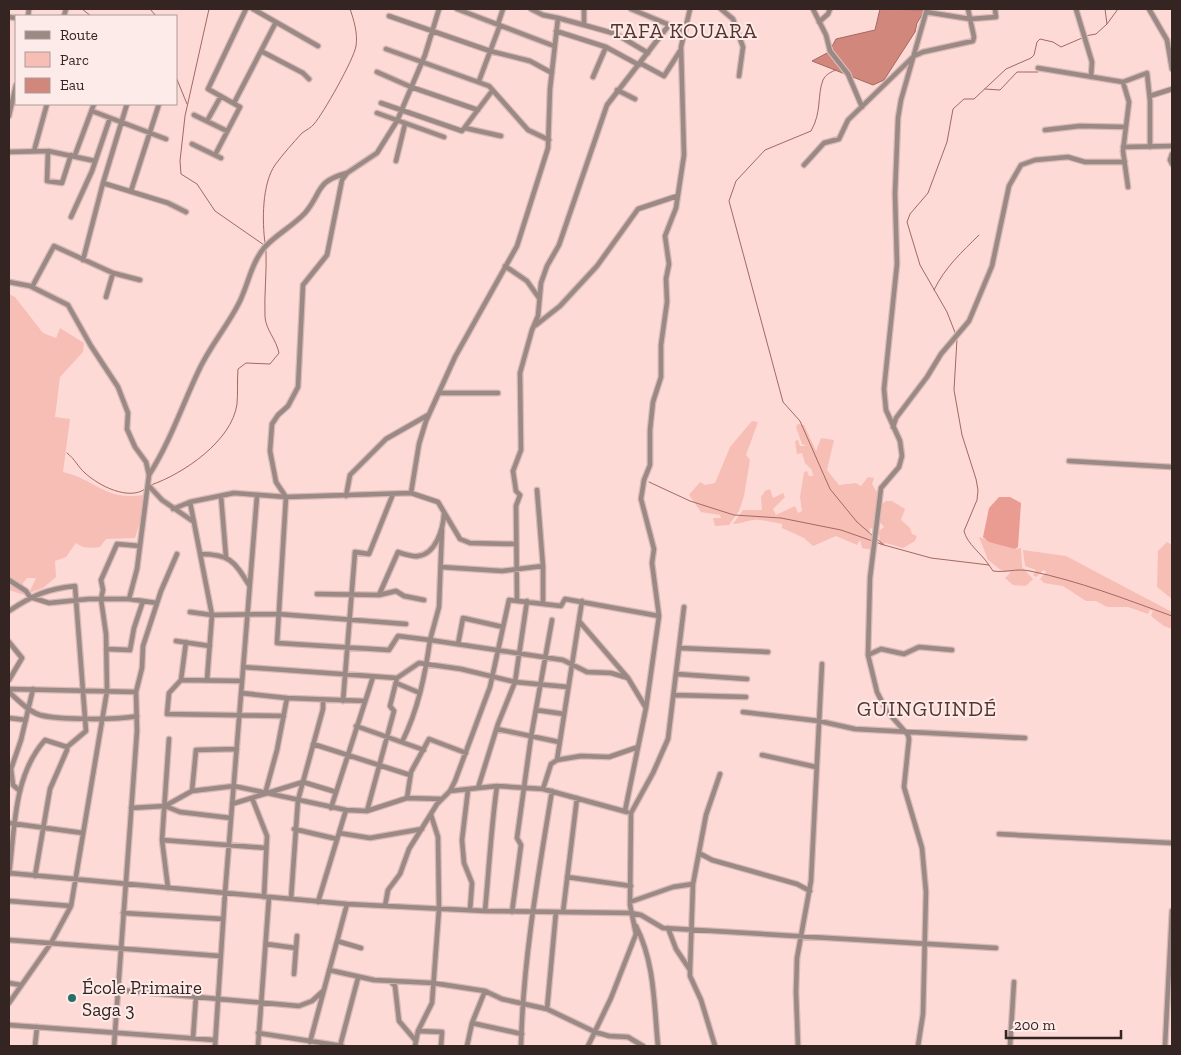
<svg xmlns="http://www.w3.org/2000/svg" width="1181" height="1055" viewBox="0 0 1181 1055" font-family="'Zilla Slab',serif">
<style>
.green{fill:#f7beb6}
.forest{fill:#ea9c92}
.water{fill:#d2877d;stroke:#a36962}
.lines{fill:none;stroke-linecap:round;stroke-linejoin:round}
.stream{stroke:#a36962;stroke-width:1}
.street-casing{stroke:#d9b9b5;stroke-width:7}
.street{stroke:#9b8986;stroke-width:4.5}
.poi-dot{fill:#276f66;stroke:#fdebe9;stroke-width:2}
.labels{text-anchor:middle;stroke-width:4;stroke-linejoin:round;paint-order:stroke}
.poi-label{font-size:19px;fill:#342422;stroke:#fdebe9;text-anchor:start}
.quarter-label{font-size:21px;letter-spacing:1px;fill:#55332f;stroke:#fdebe9}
</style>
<rect width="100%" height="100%" fill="#fddad5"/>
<path class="green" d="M9,294L15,297L43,333L56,338L60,328L84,343L83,352L60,377L55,417L70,419L63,472C97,480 105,501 143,495L142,515L135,538L106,539L100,547C91,548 83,549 76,543L66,557L55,561L56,577L43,588L29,593L36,578H27L23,583L24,595L9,590Z
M752,421L758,422L746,455L750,460L744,496L739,511L729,525L715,526L713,518H721L720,515L701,512L689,495L700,482L705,485L715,483L730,447Z
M798,424L804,425L816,451L821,438L834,440L827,470L839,485L856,483L861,486L868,477L874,478L872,484L876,491L879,490L875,529L870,528L869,534L874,535L872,550L862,548L860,540L857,545L836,536L813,546L804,538L782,528V524C773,522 761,519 753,520C746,521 740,524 733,524L743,510H762L761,497L765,491L770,489L773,498L783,493L785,497L773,509L776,515L795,506L798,513L802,511L800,497L804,472L807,471L809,476H813L812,470L805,463L802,453L797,454L795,441L798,440L800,446H806L802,444L796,427Z
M886,501H892L905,509L901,520L910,528L912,534L917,536L915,541L903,548L886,543L880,546L879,531L884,527L879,521L881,505Z
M979,537L1015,549L1021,548L1022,567L1033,579L1026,586L1013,585L1005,578L1011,572L1002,571L988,560Z
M1167,542L1172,545V599L1157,587L1158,551Z
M1023,550L1066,556L1172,612V629L1164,626L1151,616L1153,611L1150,610L1148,614L1128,607H1107L1096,601H1086L1063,586L1044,583L1040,579L1046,572L1044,570L1036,577L1033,575L1036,570L1025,566Z"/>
<path class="forest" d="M999,497H1010L1021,503L1018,547L1015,549L989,542L983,537L989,508Z"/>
<path class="water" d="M880,9L925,10L917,23L915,32L884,80L873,85L812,61L829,52L836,39L875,30Z"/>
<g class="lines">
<path class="stream" d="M82,9L91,16
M150,9L156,16
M209,9L185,116L180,161L181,174L197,184L215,211L264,245
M1107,24L1118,9
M1085,36L1096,34L1107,24L1105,9
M836,70C831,72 826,74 823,80C817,95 822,112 811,131L765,150L736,181L729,201L783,402L800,421L830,489L857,522L873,536
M176,77L187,104
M985,89L1000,90L1017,72H1038
M265,243C262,221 262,184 275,165C283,154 293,143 302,133C306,130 311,128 314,124C323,114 354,59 356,46C358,34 354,20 350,9
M934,290C945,267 962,252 979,235
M956,335L947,312L920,265L907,222L910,214L928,193L947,142L953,109L964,99H974L1006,69L1031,58L1034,55L1037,42L1040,39L1053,42L1061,47L1082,38
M957,339L954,390L962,435L976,479L978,490L977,500L964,531C967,544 982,554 989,565
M67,453C75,459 78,467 85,473C99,486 129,501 145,489
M649,482L690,501L734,515L781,518L841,530L884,545L931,558L989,565L993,571C1006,573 1016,568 1030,571C1079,581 1125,599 1172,616
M151,485C183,474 232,441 237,404C238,393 237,381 238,369L246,363L270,364L279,353C276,339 266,330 265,317C264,294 267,272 266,250
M877,539L884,545"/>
<g class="street-casing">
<path id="street" d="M253,9L318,46
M457,9L554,46
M631,9L684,31
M721,9L733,19L743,47L739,76
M813,9L826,35L830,51L848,74L862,107
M1076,9L1092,62L1091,77
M1149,9L1167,40L1172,69
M926,12L970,19L996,17L995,9
M28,16L29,9
M64,16L66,9
M389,16L490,51L530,61L552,73
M9,17L16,18
M558,18L584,25V9
M819,22L828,14L830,9
M498,24L503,9
M584,25L616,34L648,53
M556,31L606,47L639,65
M386,49L489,86L528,130L549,140
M261,51L303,73L309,79
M640,63L664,76L680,51
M1038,68L1123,82L1147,73L1150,101V147
M377,72L411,87L478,110
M593,77L606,47
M479,81L500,25
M1123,82L1129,102L1123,151L1128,187
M617,90L635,99
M1150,96L1172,89
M234,103L276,22
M381,103L462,131L492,91
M92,111L166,139
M377,113L444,137
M194,115L227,131
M9,116L16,85
M207,121L221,96
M465,128L501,136
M1045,130L1080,126L1126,127
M192,144L221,158
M1123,147L1172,146
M34,151L47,104
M48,151L47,181L62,183L71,155
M9,152L48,151L95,161
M1172,154L1170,160L1172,164
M75,155L94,104
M215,155L240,107L208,89L246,9
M396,161L405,124
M804,165L824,143L839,139L848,120L914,56L923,52L973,41L974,37L968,9
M103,183L168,203L186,212
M131,191L159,104
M71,217L92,171L110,118
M83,260L103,183L127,104
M505,266L527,281L539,298
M9,282L30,286L68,305L91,346L118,387L128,413L127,429L135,447L146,462L149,475L137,569L129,599
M32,287L54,246L113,273L140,280
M106,297L113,273
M536,325L560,306L597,266L638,209L677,196
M439,393H498
M893,427L896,418L927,377L941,354L969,321L992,266L1009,186L1021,165L1035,160L1068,157L1085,162H1125
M1069,461L1172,467
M149,475C170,442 182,406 198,372C209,347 227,327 239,303C248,285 251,264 264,248C274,236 293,226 305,213C323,192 314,182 347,173
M149,486L162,500L194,522
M537,490L543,566V603
M411,493L419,444L426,421L455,357L517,246L548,148L550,89L558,18L543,15L531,9
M221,496L226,557
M346,496L350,475L386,439L428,415
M286,497L276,482L270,451L272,424L278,415L288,406L298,387L303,285L327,255L342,180L347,173L377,153L397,121L425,55L439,9
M190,502L212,615L207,680
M173,509L190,502L234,493L286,497
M442,529L439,607L430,640L398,636L389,650L277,643L286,497L411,493L438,502L460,539L470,543L515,544
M200,554C230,554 234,561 249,585
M441,567L502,571L543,566
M9,580L26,591L30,597L49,603L89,599H129L157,603
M317,594L379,595L396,591L404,596L424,600
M379,595L398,552C404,554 412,557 418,556C436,554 443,529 444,514
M517,600L516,506L520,495L516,491L513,471L521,450L520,373L532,330L538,316L541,283L547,266L559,245L607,105L669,25
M9,611C33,595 47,589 75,586L86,731L67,747
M190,612L212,615L278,614L406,624
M579,621L628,678L646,708
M176,641L210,646
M9,642L22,658L9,680
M458,644L463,618L503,627
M680,648L768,652
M106,649L130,650L134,628L143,601
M868,655L881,649L904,654L919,647L952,650
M243,667L397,678L419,663L461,669L515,682L568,687
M677,674L747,679
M181,680L186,642
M242,681L181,680L169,693L167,714L284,716
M396,683L420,693
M9,689L136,692
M9,692C18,700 28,711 40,715C59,720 117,720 137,716
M241,693L287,698L365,701
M674,695L746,697
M343,701L355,552L369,554L393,494
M536,710L564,714
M743,712L819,721L855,729L1025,738
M9,718L26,720
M356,726L424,750
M497,729L559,742
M402,742C418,710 425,676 430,640L563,660L587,672L611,673L628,678
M313,744L410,775
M762,755L816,767
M557,760L582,601
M478,788L498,724L515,682L527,601
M543,789L551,764L557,760L581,756L609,757L638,747
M468,790L462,840L464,863L472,883L470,910
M20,791L13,785L11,769L21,740L33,689
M192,791L196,750L237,749
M450,791L497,786L543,789L627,812
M265,794L277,750L287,698
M252,798L267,836L264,897
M407,798L411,772L429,739L466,753
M232,804L303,782L336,792
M165,806L180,812L231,818
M131,808L165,806L192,791L234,786L346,810L367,811L407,798L442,799
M331,808L373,677
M367,811L394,711L390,706L397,678
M625,811L646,708L659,616L652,563L654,549L641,499L644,480L650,465V430L653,402L661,377V345L667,302L666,279L669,264L665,236L676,208L684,155L681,47L690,9
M9,823L83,833
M294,829L337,839
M339,833L370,838L422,829
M999,834L1172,843
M162,840L266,848
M699,853L712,860L797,884L810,891
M9,873L347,904L485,911L631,913L641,915L663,928L996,948
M9,874C15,829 13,776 45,740L67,747V750L50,789L35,876
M567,877L631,886
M168,888L162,840L169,739
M291,899L298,800L323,709V700
M9,901L71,906
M318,902L346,810
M630,902L673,887L693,884
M385,906L388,890L400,874L409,849L437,804L450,791L455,781L490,687L509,600L561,606L565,599L659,616
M485,911C489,869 491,828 497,786
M512,912L521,845L517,838L531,737L552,620
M563,912L577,798
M123,913L223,919
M636,926C655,963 654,1006 658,1046
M668,928L676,949L690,970V976L701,1000L715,1046
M9,940L220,956
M337,941L361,948
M266,944L296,948
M329,970L374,980L433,983L485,991L502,999L547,1009L595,1032L609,1036L628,1037L643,1046
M690,970L693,884L706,815L720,774
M294,974L297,936
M390,981L395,986L399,1021L416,1041
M9,983L21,985
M118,990L299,1006L312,1001L323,991
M9,1003L51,943L71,906L107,691L106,634L101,599L103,590L101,580L117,544L140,546
M547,1009L556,912
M472,1023L522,1034
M9,1025L215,1040
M418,1031L442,1032L441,1046
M258,1033L342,1046
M193,1038L196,996
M310,1042L347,904
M35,1046L37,1027
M114,1046L137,731L136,692L142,668L143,646L161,591L177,554
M215,1046L225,893L257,496
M258,1046L269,897
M340,1046L358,978
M415,1046L418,1031L432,1003L439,909L438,837L431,815
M467,1046L472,1023L485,991
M521,1046C523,960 538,876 552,791
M588,1046L611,998L636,934L630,905L631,813L653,773L668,739L684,607
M798,1046L796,992L797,958L811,881L822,664
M918,1046L923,1014L926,892L922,848L904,787L909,739L908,735L886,710L877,692L868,655L870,578L881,488L899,467L902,456L900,441L886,410L884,389L897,264L895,194L898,118L901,100L927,9
M1010,1046L1014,982
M1165,1046L1172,911"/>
</g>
<use href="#street" class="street"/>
</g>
<circle class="poi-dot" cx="72" cy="998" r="5"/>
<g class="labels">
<g class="poi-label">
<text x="82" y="994">École Primaire<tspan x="82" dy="22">Saga 3</tspan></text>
</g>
<g class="quarter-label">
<text x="684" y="38">TAFA KOUARA</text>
<text x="927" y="716">GUINGUINDÉ</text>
</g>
</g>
<rect width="1181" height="1055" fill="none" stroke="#342422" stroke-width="20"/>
<rect x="15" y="15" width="162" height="90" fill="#fdebe9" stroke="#ad9b99"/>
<rect x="25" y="31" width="25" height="8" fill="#9b8986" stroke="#ad9b99"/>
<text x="60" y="40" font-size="15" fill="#342422">Route</text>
<rect x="25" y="52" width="25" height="15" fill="#f7beb6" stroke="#ad9b99"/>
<text x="60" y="65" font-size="15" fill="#342422">Parc</text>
<rect x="25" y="78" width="25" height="15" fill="#d2877d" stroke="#ad9b99"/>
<text x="60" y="90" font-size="15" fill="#342422">Eau</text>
<path d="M1006 1030v8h115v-8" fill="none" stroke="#342422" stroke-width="2.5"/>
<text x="1014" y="1030" font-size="15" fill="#342422" stroke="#fdebe9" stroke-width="4" paint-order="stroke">200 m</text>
</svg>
